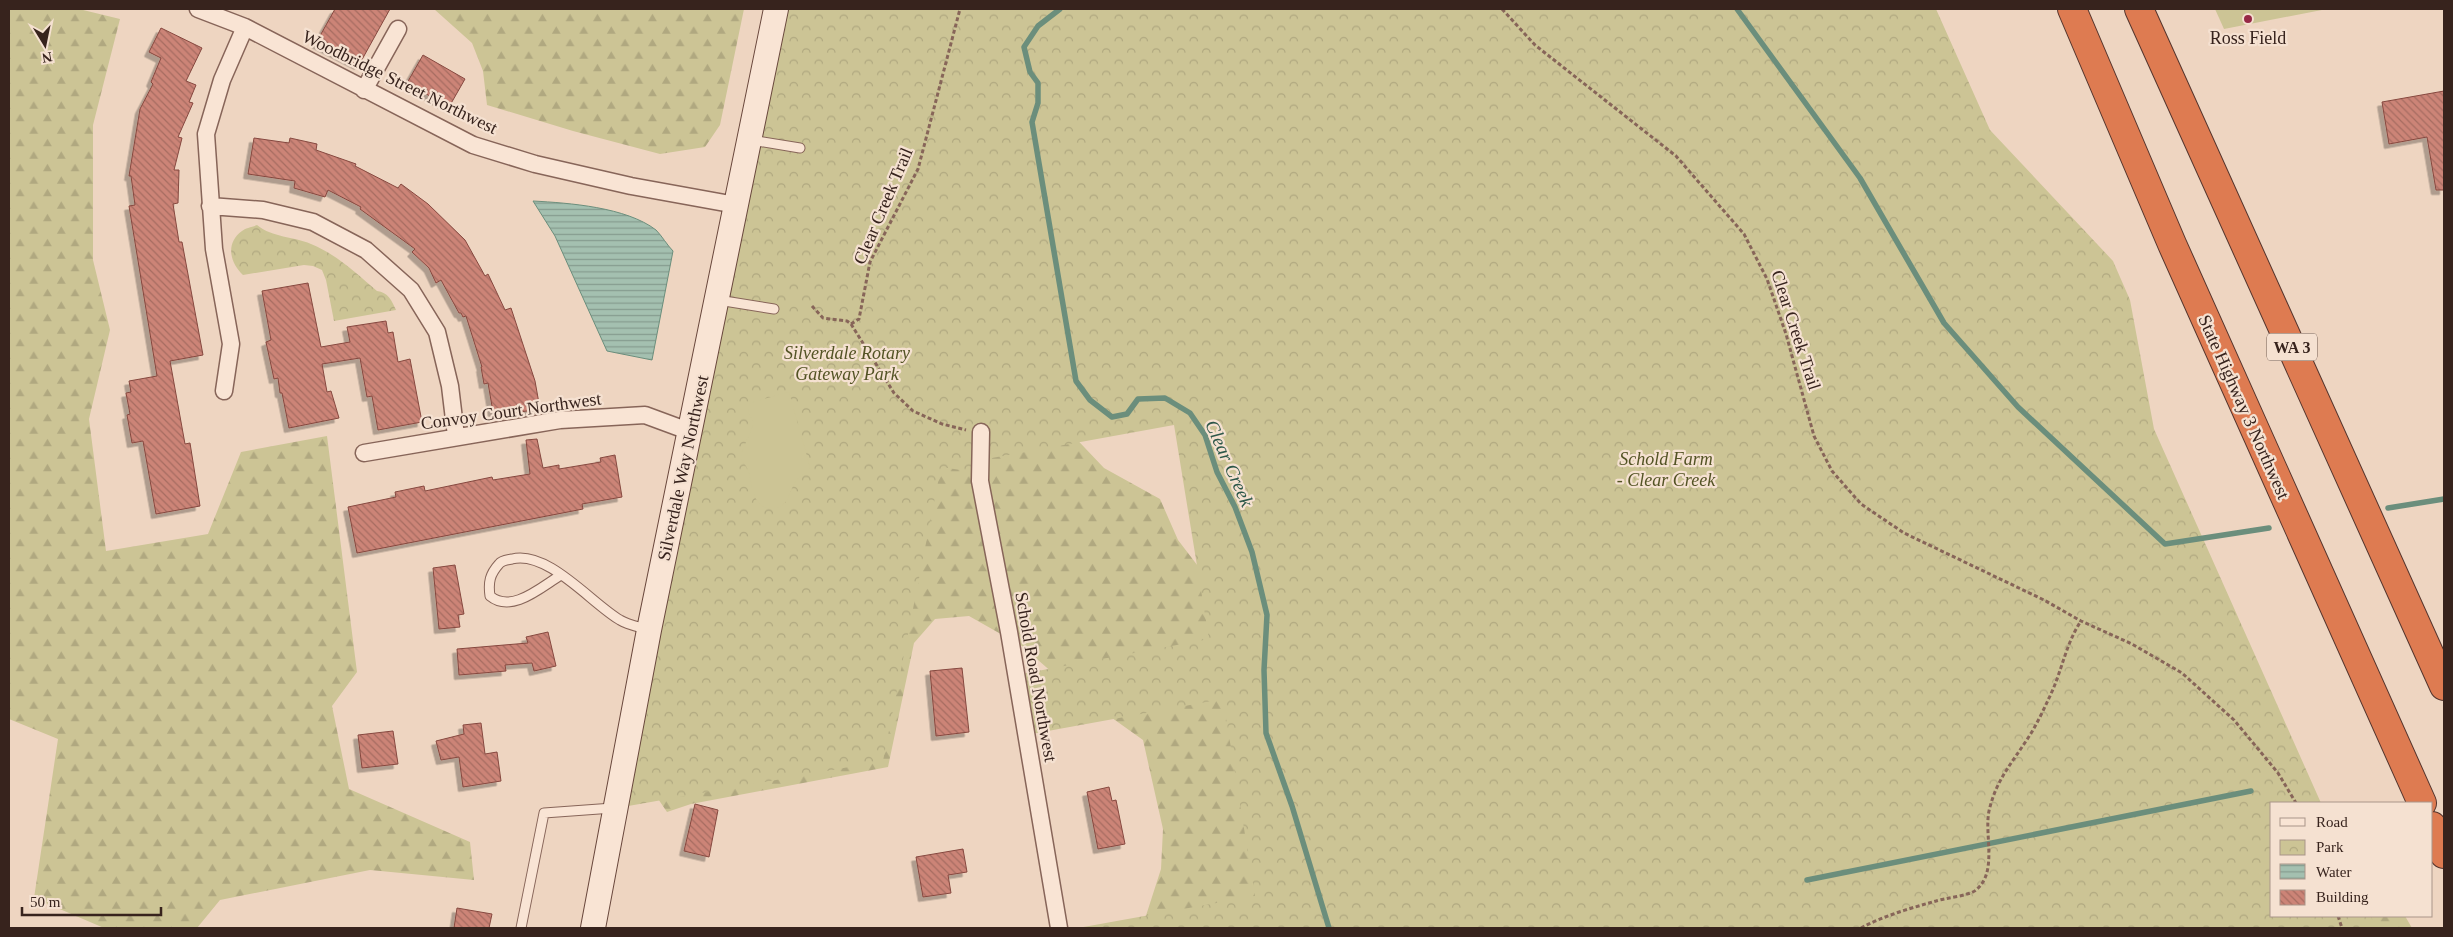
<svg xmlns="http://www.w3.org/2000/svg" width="2453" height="937" viewBox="0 0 2453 937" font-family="Georgia,serif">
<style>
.forest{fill:url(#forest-firs)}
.park{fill:url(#park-crowns)}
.pitch{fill:#ccc495}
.water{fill:url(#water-rules);stroke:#6b8e7c}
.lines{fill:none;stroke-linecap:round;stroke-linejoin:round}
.stream{stroke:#6b8e7c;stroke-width:5.5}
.building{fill:url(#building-back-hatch);stroke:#86483f;filter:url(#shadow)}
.lane-casing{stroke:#876559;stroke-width:11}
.street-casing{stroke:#876559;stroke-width:19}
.secondary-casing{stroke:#69473c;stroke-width:26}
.highway-casing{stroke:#55352d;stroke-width:30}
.path{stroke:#876559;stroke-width:3;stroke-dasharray:4 2.5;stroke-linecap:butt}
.lane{stroke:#f9e4d4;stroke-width:9}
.street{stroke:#f9e4d4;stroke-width:16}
.secondary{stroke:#f9e4d4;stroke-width:24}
.highway{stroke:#de7b51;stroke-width:28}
.poi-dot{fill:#962946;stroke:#f5e1d1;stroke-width:2}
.labels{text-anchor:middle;stroke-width:4.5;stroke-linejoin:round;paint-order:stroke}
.shield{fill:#f5e1d1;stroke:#705c53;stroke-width:1}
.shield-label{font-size:16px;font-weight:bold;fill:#37231d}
.poi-label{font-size:18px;fill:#37231d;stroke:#f5e1d1}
.street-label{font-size:18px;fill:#37231d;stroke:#f5e1d1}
.park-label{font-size:18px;font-style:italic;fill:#535324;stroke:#f5e1d1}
.water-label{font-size:19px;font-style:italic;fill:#2c5749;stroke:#f5e1d1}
</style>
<defs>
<pattern id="forest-firs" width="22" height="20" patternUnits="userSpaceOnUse" patternTransform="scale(1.25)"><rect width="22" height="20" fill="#ccc495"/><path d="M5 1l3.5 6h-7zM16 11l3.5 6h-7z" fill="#b0a880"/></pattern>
<pattern id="park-crowns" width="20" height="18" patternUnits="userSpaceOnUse" patternTransform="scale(1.25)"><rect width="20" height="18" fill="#ccc495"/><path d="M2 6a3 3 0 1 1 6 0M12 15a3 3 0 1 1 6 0" fill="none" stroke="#b0a880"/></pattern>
<pattern id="water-rules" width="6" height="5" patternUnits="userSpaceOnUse" patternTransform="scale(1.25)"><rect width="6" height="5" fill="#a4c0b0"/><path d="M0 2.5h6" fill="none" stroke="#869c8f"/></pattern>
<pattern id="building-back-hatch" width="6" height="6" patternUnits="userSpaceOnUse" patternTransform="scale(1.25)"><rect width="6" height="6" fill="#cc8477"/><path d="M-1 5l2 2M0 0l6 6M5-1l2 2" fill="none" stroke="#a66c61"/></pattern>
<filter id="shadow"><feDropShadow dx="-4.5" dy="4.5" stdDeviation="0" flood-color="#0004"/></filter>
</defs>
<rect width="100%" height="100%" fill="#eed5c1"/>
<path class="forest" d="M9,9H79L120,19L93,125V260L110,330L89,419L106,551L208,534L241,452L327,436L357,672L332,706L349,789L470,842L474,880L370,870L220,900L197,928H104L34,898L58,739L9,719Z
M434,9H744L720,125L705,147L660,154L573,131L487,105L483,71L472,43Z
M1066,428L1104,468L1160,499L1178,540L1214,587L1300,915L1142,928L1161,869L1163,829L1143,740L1070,688L1022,646L969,616L935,619L914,643L888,767L691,804L667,812L652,790L840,494Z
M2346,916H2405L2412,928H2350Z"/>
<path class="park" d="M776,9H1936L1990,130L2113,261L2130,300L2154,429L2321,803H2272V916H2371L2376,928H1078L1255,896L1223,699L1026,735L1016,675L1209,639L1174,425L981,460L980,473L941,467L883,761L617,808Z
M257,225C273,238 293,236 311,244C336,254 357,274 377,291C388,292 392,301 396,310L334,321L326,280L322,270L313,266L304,265L243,275C230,263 225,243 242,231C245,228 252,227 257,225Z"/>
<path class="pitch" d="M2215,9H2327L2224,29Z
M789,392L810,467C807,474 800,475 796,481C786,496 790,512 764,507C747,497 755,473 742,461L741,454L754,423L748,412L750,403Z"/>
<path class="water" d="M533,201C569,203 626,207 656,230C662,236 667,245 673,251L652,360L607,351L555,236Z"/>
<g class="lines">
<path class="stream" d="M1060,9L1038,26L1024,47L1030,72L1038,83V103L1032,122L1076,381L1090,400L1112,417L1127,414L1138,399L1165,398L1190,413L1205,435L1217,472L1235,507L1252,552L1267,615L1264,670L1266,733L1292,806L1329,928
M1737,9L1860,178L1944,323L2018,407L2165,544L2269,528
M2388,508L2444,499
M1807,880L2251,791"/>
</g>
<path class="building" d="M335,9H390L359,65L316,43Z
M161,28L202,48L186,81L196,85L189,102L193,103L178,137L182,138L174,170H179L178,203L173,204L179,242H182L203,355L170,361L185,444L190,443L200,506L156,514L143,441L132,443L127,415L130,414L126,393L131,392L129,381L157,376L129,206L135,205L131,176H129L140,109L153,84L151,82L161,58L149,52Z
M423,55L465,79L449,107L407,83Z
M2444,91V190H2436L2427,137L2389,144L2382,102Z
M254,138L289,143L290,138L317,144L316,150L356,164L355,166L398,188L401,184L428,204L465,240L485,276L488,274L505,310L511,308L535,381L540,409L500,415L499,411L493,412L488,383L484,384L481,367H482L466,316L463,317L461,313H459L441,280L436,283L429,268L412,252L415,249L360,209L361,207L328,190L325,197L294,188L295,181L248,174Z
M308,283L321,347L350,342L347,327L386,321L388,333L393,332L398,362L410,359L422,422L378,430L372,396L367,397L360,358L322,364L327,392L331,391L339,418L289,428L282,393H280L278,378L274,379L266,342L271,340L262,291Z
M537,439L543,468L559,465V469L601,462L600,458L615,455L622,497L582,504L583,509L357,553L348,507L396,497L395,492L424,486L425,491L492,477L493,480L530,474L526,440Z
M455,565L464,614L458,615L460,627L439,629L433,568Z
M548,632L556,666L534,671L532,663L505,665L506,671L459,675L457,649L528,643L526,637Z
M962,668L969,732L936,736L930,671Z
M481,723L485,754L497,752L501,781L463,787L459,757L441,760L436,741L464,734L463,725Z
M393,731L398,764L362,768L358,735Z
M1109,787L1112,801L1116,800L1125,844L1098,849L1087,792Z
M695,804L718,810L709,857L684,851Z
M963,849L967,872L948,875L951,893L923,897L916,857Z
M457,908L492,914L489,928H454Z"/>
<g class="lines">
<g class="lane-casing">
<path id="lane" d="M751,140L800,148
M718,300L774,309
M561,575C541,587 512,614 490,596C488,582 490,574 499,564C502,560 507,560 512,559C548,550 592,604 620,620C628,625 640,627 649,630
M521,928L544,813L613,808"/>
</g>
<g class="street-casing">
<path id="street" d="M198,9L245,27L473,145L535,164L631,186L736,205
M364,90L398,29
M210,206L263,210L313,222L366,250L411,290L437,332L450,386L456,436
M224,391L231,344L214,249L206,134L222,80L245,27
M981,432L980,481L1009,632L1059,928
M364,453L560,420L645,415L691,432"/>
</g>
<g class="secondary-casing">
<path id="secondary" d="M593,928L649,630L776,9"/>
</g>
<g class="highway-casing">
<path id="highway" d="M2072,9L2172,244L2422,803
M2139,9L2444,686
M2432,826L2444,854"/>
</g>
<path class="path" d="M1502,9L1535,45L1676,156L1744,234L1767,279L1786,334L1814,436L1832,471L1861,504L1904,533L2044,600L2081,621L2132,644L2182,673L2234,720L2278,773L2296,803
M812,306L823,318L847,321L851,324L894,393L913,411L942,424L966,430
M851,324L859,319L870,262L918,169L960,9
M2338,916L2342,928
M1861,928C1883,916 1911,908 1936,901C1945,898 1969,896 1976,890C1998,872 1984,835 1989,811C1996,780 2012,763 2028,738C2036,726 2043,711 2049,698C2062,672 2065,645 2081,621"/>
<use href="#lane" class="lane"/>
<use href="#street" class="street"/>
<use href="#secondary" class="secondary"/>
<use href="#highway" class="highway"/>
</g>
<circle class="poi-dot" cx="2248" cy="19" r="5"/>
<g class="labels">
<rect class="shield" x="2267" y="333.5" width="50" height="27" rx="4"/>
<g class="shield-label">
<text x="2292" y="353">WA 3</text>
</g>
<g class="poi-label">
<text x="2248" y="44">Ross Field</text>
</g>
<g class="street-label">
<text transform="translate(400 82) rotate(26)" y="6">Woodbridge Street Northwest</text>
<text transform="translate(883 206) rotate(-67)" y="6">Clear Creek Trail</text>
<text transform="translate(1796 330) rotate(72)" y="6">Clear Creek Trail</text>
<text transform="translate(2244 407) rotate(66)" y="6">State Highway 3 Northwest</text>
<text transform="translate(511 411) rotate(-8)" y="6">Convoy Court Northwest</text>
<text transform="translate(683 468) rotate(-78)" y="6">Silverdale Way Northwest</text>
<text transform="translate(1036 677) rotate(80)" y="6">Schold Road Northwest</text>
</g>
<g class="park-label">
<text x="847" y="359">Silverdale Rotary<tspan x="847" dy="21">Gateway Park</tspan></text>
<text x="1666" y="465">Schold Farm<tspan x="1666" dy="21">- Clear Creek</tspan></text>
</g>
<g class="water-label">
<text transform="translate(1230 463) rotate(66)" y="7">Clear Creek</text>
</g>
</g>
<rect width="2453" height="937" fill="none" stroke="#37231d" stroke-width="20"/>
<rect x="2270" y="802" width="162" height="115" fill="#f5e1d1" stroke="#a99589"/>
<rect x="2280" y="818" width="25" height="8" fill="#f9e4d4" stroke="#a99589"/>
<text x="2316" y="827" font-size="15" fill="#37231d">Road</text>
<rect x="2280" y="840" width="25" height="15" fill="url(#park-crowns)" stroke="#a99589"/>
<text x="2316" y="852" font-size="15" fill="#37231d">Park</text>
<rect x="2280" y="864" width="25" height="15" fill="url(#water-rules)" stroke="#a99589"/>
<text x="2316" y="877" font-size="15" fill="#37231d">Water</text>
<rect x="2280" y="890" width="25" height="15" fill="url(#building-back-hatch)" stroke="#a99589"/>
<text x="2316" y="902" font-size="15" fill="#37231d">Building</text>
<g transform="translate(45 45) rotate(170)" stroke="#f5e1d1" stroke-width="4" paint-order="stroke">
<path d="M0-4L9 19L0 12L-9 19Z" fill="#37231d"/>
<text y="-8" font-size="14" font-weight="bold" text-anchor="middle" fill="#37231d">N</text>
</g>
<path d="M22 907v8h139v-8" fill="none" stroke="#37231d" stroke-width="2.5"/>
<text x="30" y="907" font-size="15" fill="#37231d" stroke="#f5e1d1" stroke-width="4" paint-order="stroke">50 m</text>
</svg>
